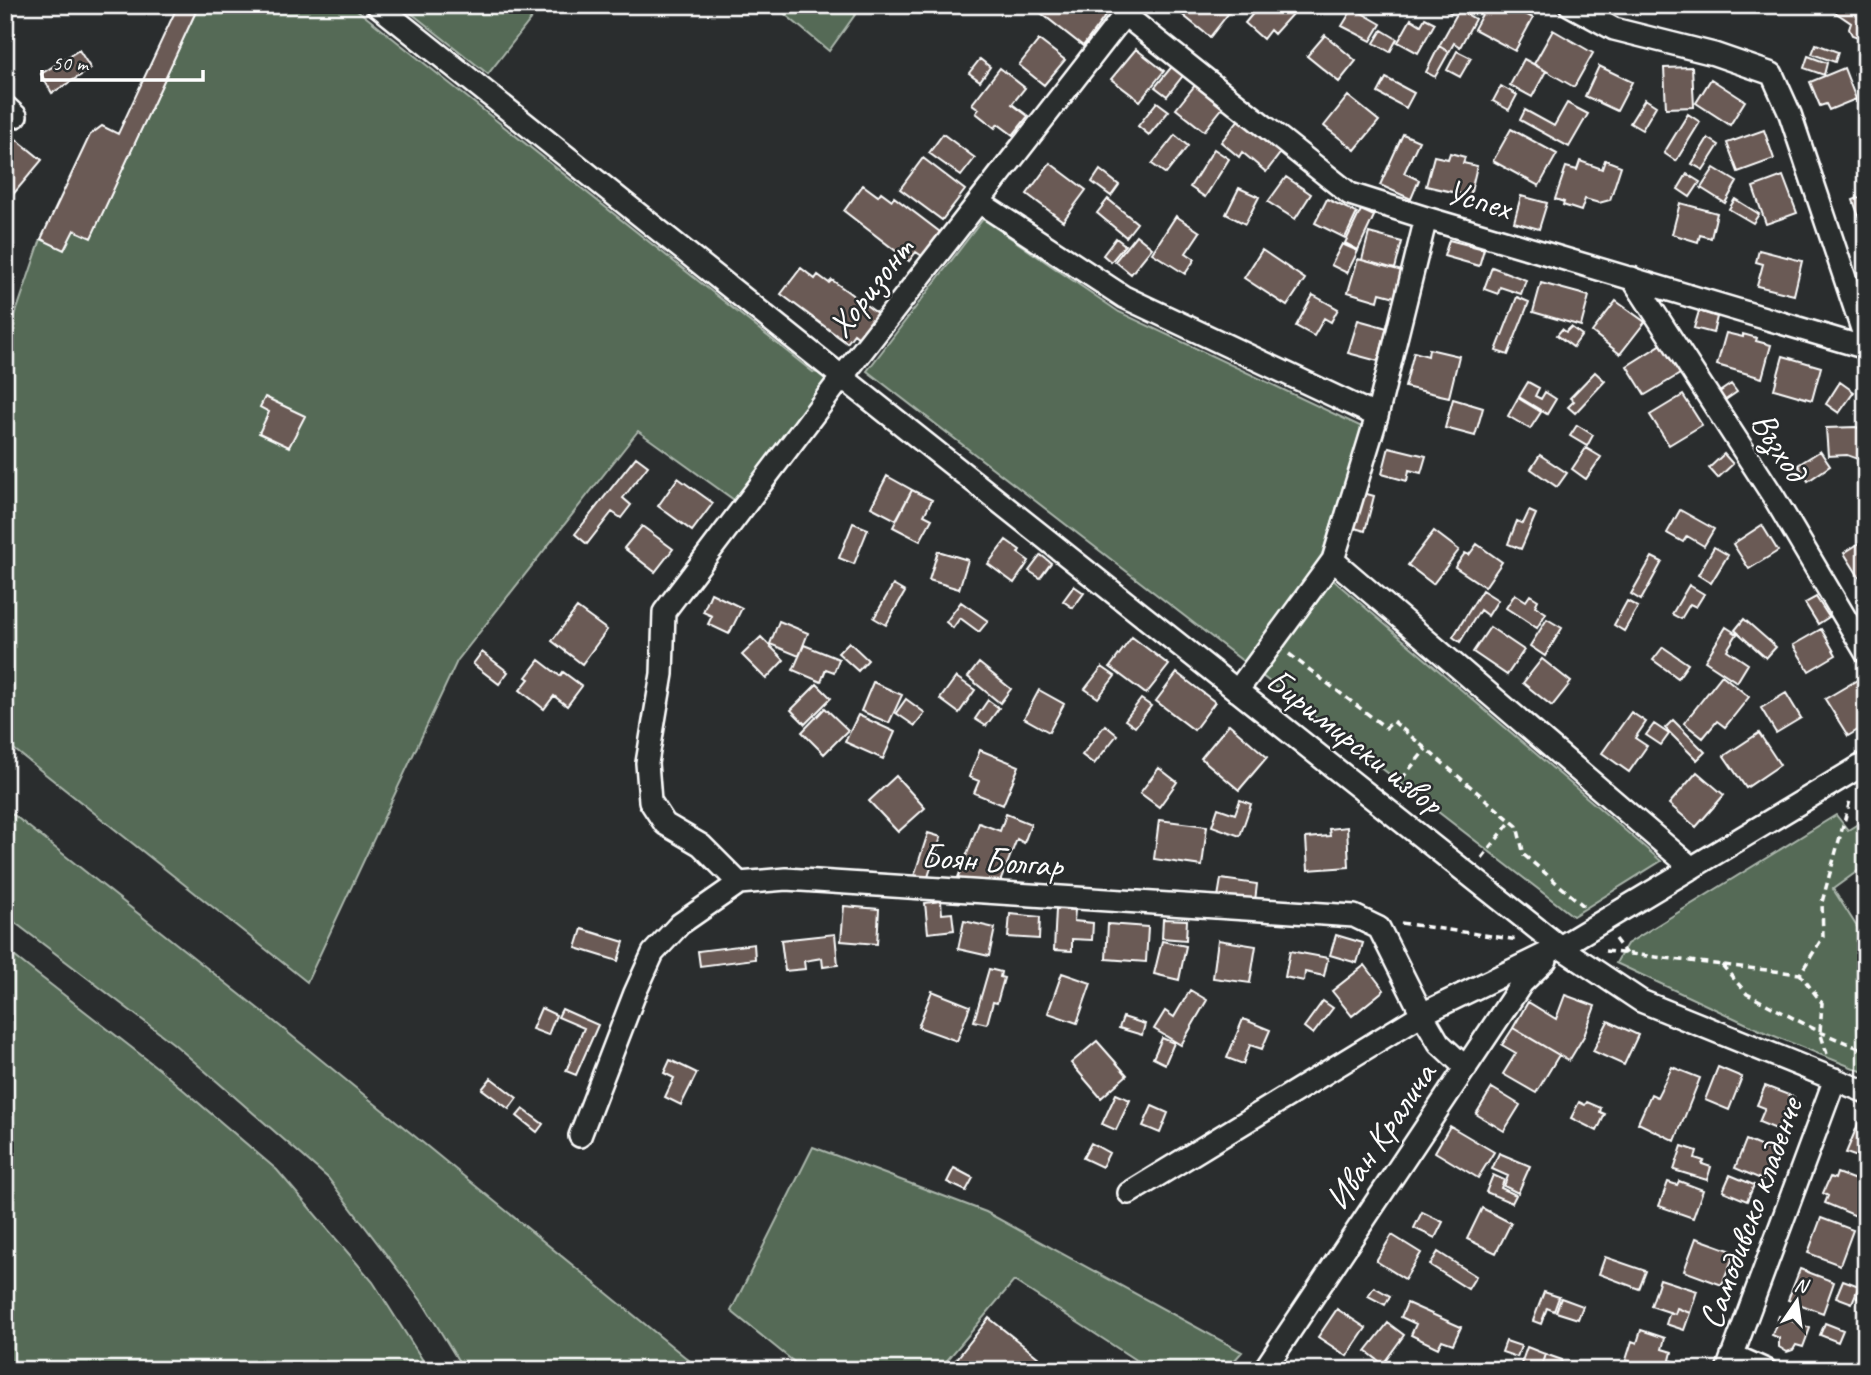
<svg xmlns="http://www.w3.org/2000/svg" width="1871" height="1375" viewBox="0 0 1871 1375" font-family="Caveat,sans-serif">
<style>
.green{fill:#556b57;stroke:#aab5ab;stroke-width:2}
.building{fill:#6b5a54;stroke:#fff;stroke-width:2}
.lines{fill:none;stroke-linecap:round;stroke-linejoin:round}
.minor-casing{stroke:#fff;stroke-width:26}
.path{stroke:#fff;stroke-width:3.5;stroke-dasharray:7 5;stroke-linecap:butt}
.minor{stroke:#2a2d2e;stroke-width:21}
.labels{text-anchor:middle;stroke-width:5;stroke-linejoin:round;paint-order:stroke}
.street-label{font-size:35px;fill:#fff;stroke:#2a2d2e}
</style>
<rect width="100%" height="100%" fill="#2a2d2e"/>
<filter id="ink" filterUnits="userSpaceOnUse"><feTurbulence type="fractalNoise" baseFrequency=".0143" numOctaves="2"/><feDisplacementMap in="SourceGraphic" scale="14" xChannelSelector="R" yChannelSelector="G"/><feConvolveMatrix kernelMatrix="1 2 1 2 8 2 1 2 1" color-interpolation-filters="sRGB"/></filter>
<g filter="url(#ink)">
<path class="green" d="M199,5H212L241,14L247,5H351L813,372L842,377L744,507L638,431L457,661L307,982L5,742V345L41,239L74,230L91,237Z
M401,5H542L488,74Z
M774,5H862L829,51Z
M983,219L1119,312L1362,427L1318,567L1661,861L1573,916L867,371Z
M5,808L265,1014L701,1370H464L423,1303L328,1178L174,1044L5,915Z
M1836,815L1848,830L1866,819V865L1833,889L1866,941V1073L1762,1031L1616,963L1627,944Z
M5,949L159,1069L277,1170L373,1282L429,1370H5Z
M813,1147L986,1212L1242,1352L1226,1370H1151L1014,1281L939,1370H804L731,1311Z"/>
<path class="building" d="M178,5H199L91,238L74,230L64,250L41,239L90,135L102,126L118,134Z
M1048,5H1093L1106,15L1083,46L1041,13Z
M1176,5H1235L1210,37L1174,8Z
M1260,5H1285L1294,12L1274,34L1270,30L1263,39L1245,23Z
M1437,5H1456L1451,13Z
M1487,5H1508L1533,18L1515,51L1474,29Z
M1629,5H1654L1653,10Z
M1840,5H1852L1866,15L1863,21L1866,24L1864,34L1858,37L1852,35L1849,29L1851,23L1835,12Z
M1353,8L1381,24L1371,41L1342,26Z
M1459,10L1475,19L1460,47L1454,43L1449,52L1439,46Z
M1425,18L1435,23L1418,53L1398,42L1411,19L1421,25Z
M1382,30L1397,39L1390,52L1374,43Z
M1553,30L1593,53L1574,87L1534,64Z
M1325,35L1356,61L1339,82L1307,56Z
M1039,40L1065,60L1044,85L1019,65Z
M1816,44L1838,52L1835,62L1812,54Z
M1439,46L1449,52L1435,77L1426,72Z
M1136,49L1164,71L1140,101L1111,79Z
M79,50L91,69L52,93L41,74Z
M1457,51L1471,58L1460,77L1447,70Z
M1808,56L1827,63L1824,75L1804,68Z
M980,59L990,67L980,81L969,73Z
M1524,59L1546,71L1532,97L1510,85Z
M1859,62L1866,64V78L1855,74Z
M1174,64L1185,73L1167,96L1155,87Z
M1599,66L1632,82L1617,111L1585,96Z
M1692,67L1694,107L1666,108L1664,68Z
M1000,68L1025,88L1012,104L1028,116L1013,135L998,124L995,128L976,113L979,109L972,104Z
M1844,68L1856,99L1829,110L1826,104L1820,106L1810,82Z
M1386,78L1414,93L1406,108L1378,93Z
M1711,79L1745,101L1730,125L1696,103Z
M1863,81L1866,82V105L1856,102Z
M1196,84L1224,106L1204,131L1176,109Z
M1501,86L1517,95L1509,110L1493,101Z
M1348,96L1379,121L1355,150L1324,126Z
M1645,99L1656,106L1642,130L1630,123Z
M1157,102L1169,111L1149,135L1138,126Z
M1567,103L1588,114L1569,147L1520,120L1525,110L1554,126Z
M1688,114L1700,122L1676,161L1664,153Z
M1240,118L1282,151L1266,172L1242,152L1239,157L1221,142Z
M1511,129L1557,154L1539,186L1493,161Z
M5,130L42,160L5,204Z
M1764,130L1774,159L1738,172L1727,143Z
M943,134L975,158L961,176L929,153Z
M1403,134L1419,141L1404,173L1419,180L1411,199L1380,185Z
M1175,135L1188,146L1166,174L1152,164Z
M1708,138L1719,145L1703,170L1692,164Z
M1214,149L1229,159L1205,197L1190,187Z
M1450,153L1465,157L1463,163L1477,166L1470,196L1426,186L1434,156L1448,159Z
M923,158L965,190L942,220L900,189Z
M1605,160L1621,166L1610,200L1599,203L1585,199L1581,211L1563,205L1564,202L1555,199L1566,167L1577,170L1580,161L1602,169Z
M1050,163L1086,190L1063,221L1027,194Z
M1714,168L1737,182L1725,203L1701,188Z
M1100,170L1119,185L1111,196L1092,182Z
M1687,174L1700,182L1690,197L1678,189Z
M1783,176L1797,213L1766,224L1753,187Z
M1286,177L1311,194L1295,219L1268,202Z
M863,185L878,196L881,192L892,200L894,197L940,232L922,256L916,252L909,261L844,211Z
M1239,188L1259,197L1245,224L1226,214Z
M1866,195V236L1853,200Z
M1521,196L1547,203L1539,229L1514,222Z
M1108,199L1137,223L1126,237L1097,213Z
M1327,199L1357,213L1345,238L1315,223Z
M1735,199L1759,214L1753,223L1729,209Z
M1680,203L1717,213L1711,238L1700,235L1698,242L1672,234Z
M1361,210L1374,216L1358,250L1345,243Z
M1176,216L1200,232L1186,253L1195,259L1185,274L1152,253Z
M1369,233L1402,242L1395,269L1362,260Z
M1136,235L1152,248L1131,274L1115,261Z
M1116,238L1125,245L1111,262L1103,255Z
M1449,240L1484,249L1479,266L1444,256Z
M1342,244L1358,251L1347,273L1331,265Z
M1262,250L1305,279L1287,306L1244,278Z
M1759,250L1802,261L1794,295L1757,286L1763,264L1756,262Z
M1358,259L1402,271L1395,297L1380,293L1378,301L1348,292Z
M1492,267L1526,280L1521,294L1500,287L1498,294L1484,289Z
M801,268L815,279L818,275L829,283L832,280L878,314L859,338L854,334L847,343L781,294Z
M1541,283L1589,296L1581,326L1533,312Z
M1313,295L1338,309L1331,322L1324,318L1314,336L1296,326Z
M1517,297L1529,302L1508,355L1496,351Z
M1616,301L1645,322L1620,354L1592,332Z
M1699,311L1717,317L1713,333L1694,328Z
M1358,320L1387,328L1378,361L1348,353Z
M1571,327L1582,335L1573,347L1557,335L1562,329L1566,332Z
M1726,333L1743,337V334L1757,338L1756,341L1771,345L1762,378L1717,365Z
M1662,344L1680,374L1645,395L1627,366Z
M1429,349L1459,356L1449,397L1405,387L1414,352L1428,356Z
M1783,356L1821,367L1812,400L1774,389Z
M1595,372L1605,381L1575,413L1568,407L1574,401L1570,398Z
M1528,382L1539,388L1535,396L1541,399L1545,392L1556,399L1547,414L1519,397Z
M1840,382L1854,392L1839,413L1826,404Z
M1731,384L1737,392L1724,401L1718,393Z
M1683,395L1702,425L1669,445L1650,415Z
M265,397L305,416L289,447L259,433L269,412L260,407Z
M1518,398L1541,412L1530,429L1508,416Z
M1453,399L1483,408L1475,436L1445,428Z
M1577,425L1593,435L1587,446L1570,436Z
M1856,427L1866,431V462L1847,455L1828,456L1826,428Z
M1389,447L1426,456L1421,473L1409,470L1407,481L1382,474Z
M1586,448L1601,457L1586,479L1572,469Z
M1820,451L1830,466L1808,481L1798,465Z
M1724,454L1733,464L1718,478L1709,468Z
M1540,455L1567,473L1557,487L1531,469Z
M636,457L648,466L623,498L631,505L621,518L612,512L587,544L575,534Z
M887,476L912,490L896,520L871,507Z
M678,478L713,503L692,531L658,506Z
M912,490L932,500L924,515L932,519L920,541L893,527Z
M1360,492L1374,496L1365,531L1351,527Z
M1680,510L1714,529L1704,546L1687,536L1683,542L1667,533Z
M1529,511L1536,514L1521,549L1508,544L1517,521L1523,524Z
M853,523L868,529L854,564L839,558Z
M1762,525L1778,551L1749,569L1733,544Z
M642,526L673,549L655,572L624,548Z
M1434,531L1459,550L1433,584L1408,565Z
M1866,539V577L1861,580L1844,553Z
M1006,540L1020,550L1018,553L1029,561L1014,583L988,564Z
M1477,544L1502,562L1485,587L1455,567L1465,553L1469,555Z
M1714,547L1728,555L1711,583L1698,575Z
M938,551L968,560L959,589L929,580Z
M1041,555L1051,563L1040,578L1029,571Z
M1652,557L1662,562L1641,600L1631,594Z
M893,585L905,592L886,625L874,618Z
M1689,585L1704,594L1696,607L1690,604L1681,619L1672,614Z
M1074,586L1084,593L1073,608L1063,601Z
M1482,590L1498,600L1488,616L1480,610L1460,642L1453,637Z
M711,593L742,608L729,634L708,624L712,616L703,612Z
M1515,594L1526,601L1530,595L1538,600L1535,606L1546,613L1537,628L1506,608Z
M1816,597L1829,617L1818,624L1805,603Z
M1627,601L1638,607L1624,631L1614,625Z
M961,602L988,621L979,632L960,618L953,628L946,622Z
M577,608L607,630L582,664L552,641Z
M1547,619L1562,628L1545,656L1530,646Z
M1744,619L1776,647L1766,658L1735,630Z
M779,621L808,633L799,656L770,644Z
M1490,627L1524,650L1507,675L1473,652Z
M1726,627L1737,634L1727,650L1748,664L1737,682L1705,661Z
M1821,629L1836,655L1809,671L1793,645Z
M761,637L784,660L766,679L742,655Z
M1132,637L1169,665L1146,694L1110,667Z
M849,642L868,660L858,671L838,653Z
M804,645L839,659L834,672L826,669L821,682L793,670Z
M1663,647L1688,664L1678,678L1653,660Z
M482,652L508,672L499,684L473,664Z
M1542,659L1571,682L1552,706L1523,683Z
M539,660L560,676L563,672L582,686L567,706L554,696L544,709L520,690L529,679L526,677Z
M979,663L1011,689L1000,703L968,677Z
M1102,667L1115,676L1098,698L1085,689Z
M1177,673L1215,702L1194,730L1156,701Z
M1722,675L1749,697L1725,727L1717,721L1703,738L1684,723Z
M956,677L975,690L959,713L940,699Z
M1859,679L1866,690V725L1848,736L1825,699Z
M873,682L902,695L889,723L861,711Z
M817,684L831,698L805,724L791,710Z
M1039,690L1064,704L1049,732L1024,718Z
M1786,693L1801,718L1776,733L1761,708Z
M906,699L925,713L915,726L896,713Z
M1141,699L1151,706L1135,727L1125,720Z
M988,700L999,708L986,726L975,719Z
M825,708L848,730L824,754L802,732Z
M1631,712L1646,722L1635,738L1647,746L1629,772L1602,753Z
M858,715L895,732L883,759L845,742Z
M1673,720L1705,752L1697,760L1665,728Z
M1229,724L1267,757L1239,790L1201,758Z
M1654,724L1669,734L1661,745L1646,735Z
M1105,725L1117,735L1094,764L1082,755Z
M1759,733L1780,765L1746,788L1724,756Z
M980,750L1019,766L1003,805L974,793L979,781L969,777Z
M1159,768L1177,782L1159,807L1140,793Z
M1697,772L1724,795L1696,827L1669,804Z
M896,776L925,808L898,832L869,801Z
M1240,800L1251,804L1240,836L1212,826L1218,808L1235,814Z
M1006,814L1031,824L1024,843L1017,839L1000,882L957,880L979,823L1000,831Z
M1159,820L1207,826L1202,866L1154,859Z
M1347,827L1349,867L1308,870L1306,838L1330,836L1329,829Z
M928,833L941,837L926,883L913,879Z
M1221,879L1257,884L1255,901L1218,897Z
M941,901L942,914L952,913L954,930L928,933L925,903Z
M844,906L879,909L877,944L841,941Z
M1056,909L1075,910L1074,921L1093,923L1092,940L1072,939V951L1054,950Z
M1010,914L1040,917L1039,939L1008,937Z
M1163,919L1187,920L1186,940L1162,938Z
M964,921L995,928L989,956L958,949Z
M1108,924L1148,927L1146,962L1106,959Z
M582,929L624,942L618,961L576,948Z
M835,934L838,965L823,967L822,958L804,961L805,969L785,971L781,940Z
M1336,935L1363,943L1357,963L1330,955Z
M1218,940L1256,946L1250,983L1213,978Z
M1162,941L1186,946L1179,980L1154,974Z
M754,944L755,959L700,966L698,951Z
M1290,951L1328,958L1324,976L1305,972L1304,981L1285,977Z
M1365,965L1384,990L1352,1016L1332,991Z
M989,969L1001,972L1000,977L1004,978L997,1003L993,1002L987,1024L974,1021Z
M1062,973L1091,983L1077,1023L1048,1013Z
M1190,990L1207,1000L1181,1045L1154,1029L1165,1011L1174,1017Z
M932,991L970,1006L957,1041L918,1027Z
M1565,995L1595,1006L1584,1036L1569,1061L1513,1028L1528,1002L1556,1019Z
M1323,1001L1333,1008L1313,1034L1304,1027Z
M541,1008L556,1015L548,1035L532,1029Z
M562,1009L598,1025L576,1075L566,1071L584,1028L558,1017Z
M1123,1017L1145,1024L1142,1035L1119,1028Z
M1243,1019L1270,1030L1262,1049L1250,1045L1243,1064L1227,1058Z
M1608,1021L1638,1035L1624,1065L1593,1051Z
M1513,1028L1559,1055L1536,1093L1503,1074L1516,1053L1502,1045Z
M1162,1038L1174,1043L1165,1064L1153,1058Z
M1097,1041L1127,1075L1101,1098L1071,1063Z
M670,1060L697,1073L681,1105L665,1097L674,1078L664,1073Z
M1672,1067L1700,1078L1675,1141L1638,1123L1651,1094L1657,1097Z
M1718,1067L1742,1077L1729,1110L1705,1100Z
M491,1078L517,1098L509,1109L482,1089Z
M1765,1086L1794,1097L1781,1131L1759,1122L1765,1108L1757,1105Z
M1492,1088L1520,1105L1504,1131L1476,1114Z
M1116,1094L1130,1100L1116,1130L1102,1124Z
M1579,1102L1585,1105L1587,1102L1601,1108L1600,1112L1605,1114L1597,1131L1571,1118Z
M1152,1106L1168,1113L1160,1133L1143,1126Z
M523,1109L543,1124L537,1132L517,1116Z
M1859,1122L1866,1124V1160L1846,1153Z
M1450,1126L1494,1152L1478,1178L1435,1152Z
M1746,1140L1774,1152L1763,1180L1735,1168Z
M1091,1143L1109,1153L1102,1167L1083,1158Z
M1682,1146L1697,1151L1695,1158L1704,1161L1702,1164L1711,1167L1707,1180L1674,1170Z
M1499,1153L1530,1166L1518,1193L1504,1186L1508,1176L1492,1169Z
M954,1168L973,1178L966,1191L947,1182Z
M1837,1173L1866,1184V1190L1856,1216L1825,1203L1828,1196L1823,1193L1830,1177L1835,1179Z
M1493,1175L1504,1180L1501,1188L1516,1195L1512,1203L1486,1192Z
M1730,1175L1754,1185L1747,1201L1723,1191Z
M1679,1181L1703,1190L1693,1218L1659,1206L1668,1182L1677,1185Z
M1482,1208L1511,1223L1496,1253L1467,1239Z
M1422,1212L1443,1222L1435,1238L1414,1228Z
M1821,1218L1853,1230L1840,1265L1808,1253Z
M1392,1235L1421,1253L1405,1279L1376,1261Z
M1696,1238L1735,1252L1722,1285L1684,1271Z
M1438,1252L1476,1276L1468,1289L1430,1265Z
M1605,1257L1646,1271L1639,1289L1599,1274Z
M1800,1269L1834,1282L1823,1313L1788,1300Z
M1866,1277V1302L1857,1298Z
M1660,1279L1697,1291L1690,1313L1677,1308L1675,1314L1651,1306Z
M1843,1280L1859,1286L1852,1303L1836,1297Z
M1374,1287L1390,1296L1385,1305L1368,1296Z
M1544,1292L1559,1297L1554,1311L1547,1308L1541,1324L1533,1321Z
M1561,1298L1583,1306L1578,1319L1556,1312Z
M1407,1303L1461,1327L1453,1344L1442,1340L1438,1348L1411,1335L1416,1324L1401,1317Z
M1677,1308L1690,1313L1684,1330L1666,1324L1670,1312L1675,1314Z
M1337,1309L1366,1328L1347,1356L1318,1337Z
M1779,1316L1810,1328L1803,1347L1796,1345L1793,1350L1787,1352L1779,1347V1338L1772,1335Z
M989,1318L1054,1370H948Z
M1388,1323L1404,1335L1383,1364L1366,1351Z
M1825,1323L1843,1330L1838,1342L1820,1335Z
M1641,1330L1665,1338L1662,1349L1672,1352L1670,1360L1688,1366L1687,1370H1628L1631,1362L1626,1360L1632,1341L1637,1343Z
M1506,1341L1521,1346L1517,1357L1502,1352Z
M1527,1347L1545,1354L1540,1370L1521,1364Z
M1545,1354L1562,1360L1559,1370H1540Z"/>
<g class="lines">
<g class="minor-casing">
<path id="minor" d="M377,5L842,377L1560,947L1641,1001L1866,1092
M1570,5L1614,29L1714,54L1772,74L1790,114L1866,341
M1125,15L1350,194L1426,218L1866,348
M5,106L16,116
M979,202L1124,297L1377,416
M1632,278L1775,499L1866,653
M1333,560L1692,868
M1237,691L1333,560L1377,416L1426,218
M739,883L701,845L665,824L650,801L647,763L662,674L664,612L842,377L1132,5
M580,1136L635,993L653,953L680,924L739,883L786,879L1354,916L1379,928L1422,1014L1439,1043L1466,1068
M1129,1193L1422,1014L1560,947L1866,763
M1732,1355L1766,1370
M1264,1370L1522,983L1546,960
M1727,1370L1835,1079"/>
</g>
<path class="path" d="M1289,654L1386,728L1393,721L1511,821L1517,826L1524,855L1586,908
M1394,788L1426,749
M1482,858L1511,821
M1401,923L1518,940
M1615,939L1626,954
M1605,951L1800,974
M1722,965L1747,994L1820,1032L1866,1051
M1827,1054L1820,1032L1822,1003L1800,974L1823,937L1822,902L1851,797"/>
<use href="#minor" class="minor"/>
</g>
</g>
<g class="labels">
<g class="street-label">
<text transform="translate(1479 199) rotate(16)" y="12">Успех</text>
<text transform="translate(870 287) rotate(-52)" y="12">Хоризонт</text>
<text transform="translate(1780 446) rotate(58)" y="12">Възход</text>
<text transform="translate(1355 741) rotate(38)" y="12">Биримирски извор</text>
<text transform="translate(992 860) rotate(4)" y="12">Боян Болгар</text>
<text transform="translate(1380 1136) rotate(-56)" y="12">Иван Кралича</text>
<text transform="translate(1750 1213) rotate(-70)" y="12">Самодивско кладенче</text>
</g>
</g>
<rect width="1871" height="1375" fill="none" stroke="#2a2d2e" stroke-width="28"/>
<rect x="14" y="14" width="1843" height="1347" fill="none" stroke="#fff" stroke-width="2.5" filter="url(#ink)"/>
<g transform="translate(1797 1301) rotate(13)" stroke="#2a2d2e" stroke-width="5" paint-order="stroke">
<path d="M0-5L12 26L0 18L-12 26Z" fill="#ffffff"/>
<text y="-10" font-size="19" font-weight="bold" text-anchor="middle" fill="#ffffff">N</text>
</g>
<path d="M42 70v10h161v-10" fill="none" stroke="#ffffff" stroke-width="3.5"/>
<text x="52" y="70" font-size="21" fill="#ffffff" stroke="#2a2d2e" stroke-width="5" paint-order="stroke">50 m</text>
</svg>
